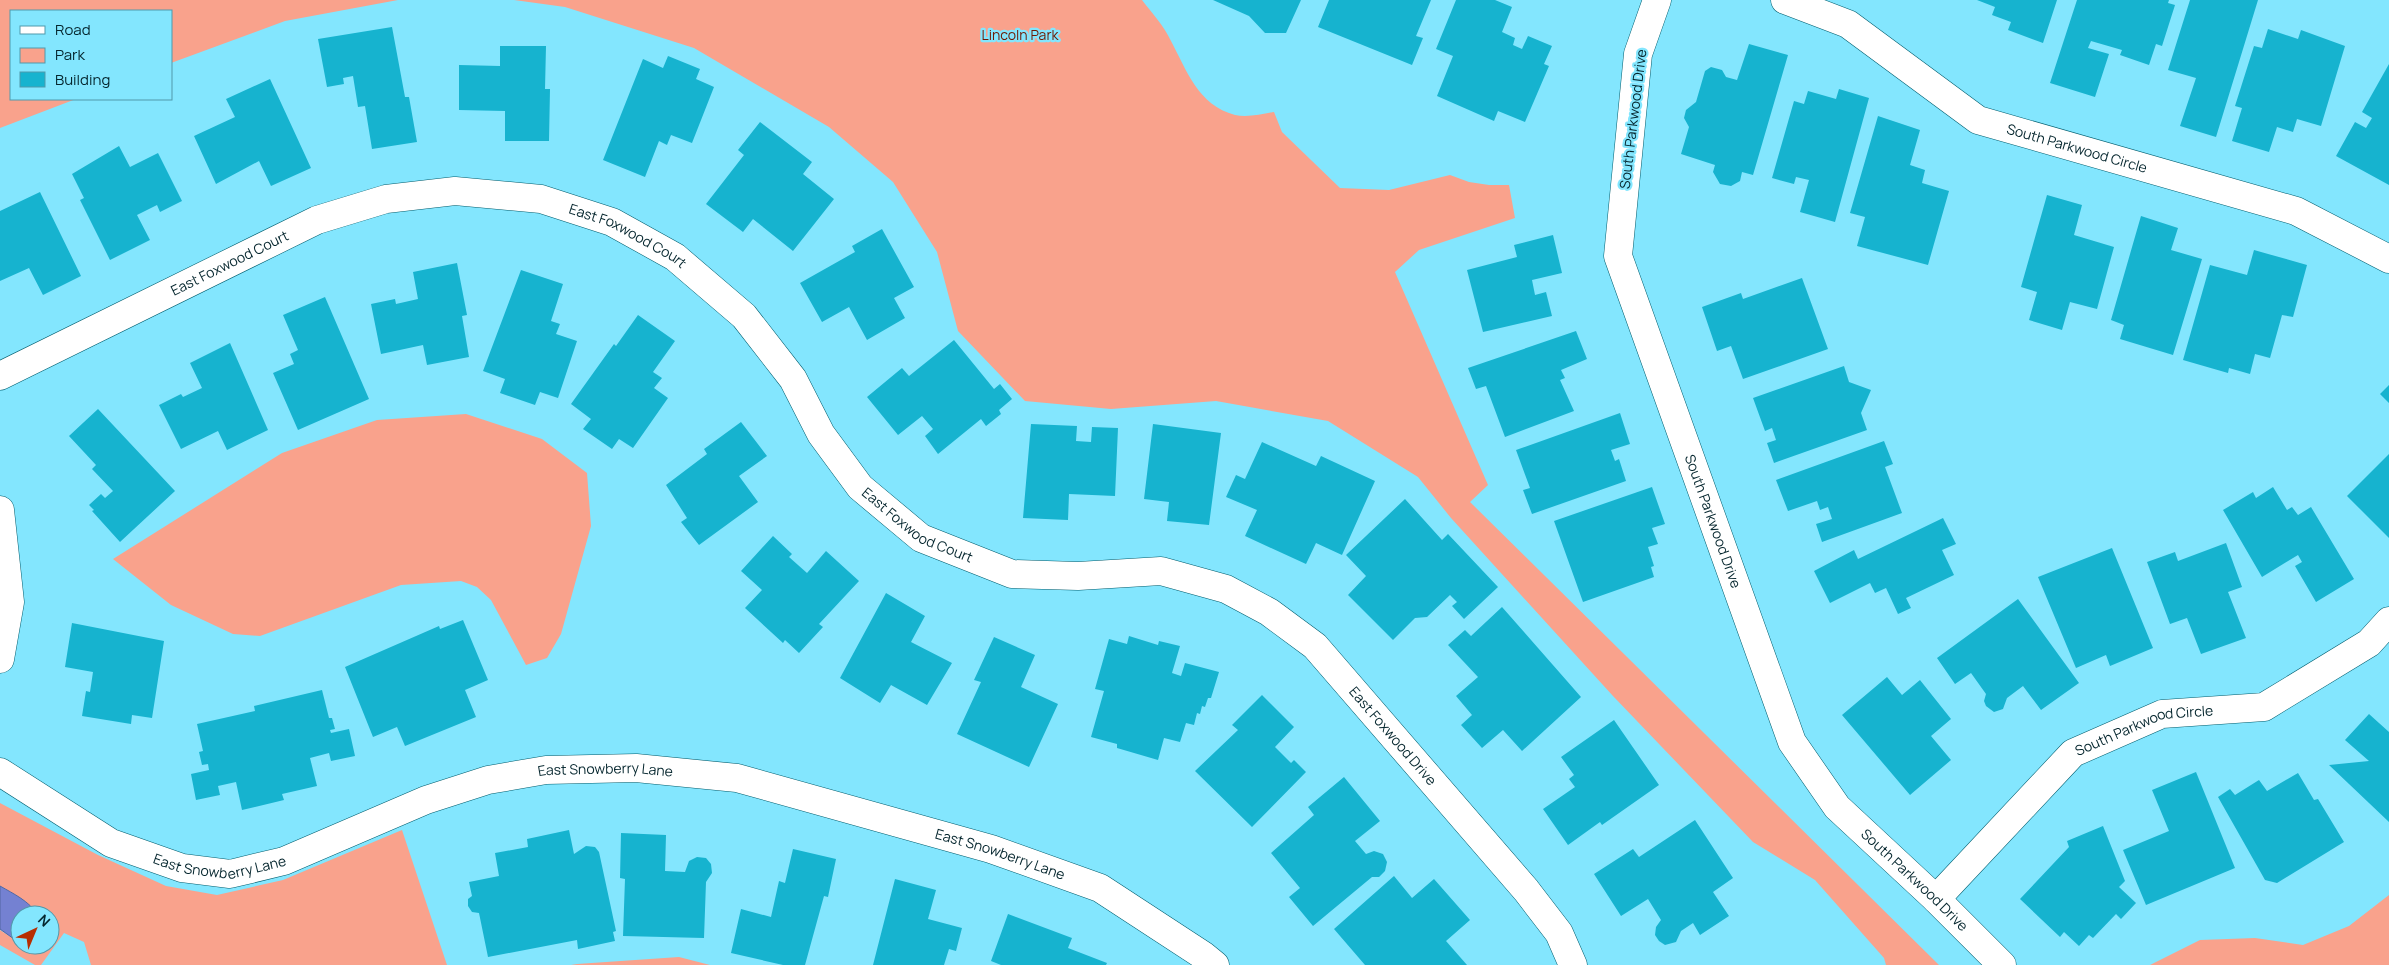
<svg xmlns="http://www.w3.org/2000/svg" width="2389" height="965" viewBox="0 0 2389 965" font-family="Manrope,sans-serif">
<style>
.green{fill:#f9a28c}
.water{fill:#7481d2;stroke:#5366a1}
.building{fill:#16b3cf}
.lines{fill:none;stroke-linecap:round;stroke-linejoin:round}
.street-casing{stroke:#005d6e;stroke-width:29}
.street{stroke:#fff;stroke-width:28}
.labels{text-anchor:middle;stroke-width:4.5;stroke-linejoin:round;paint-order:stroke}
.park-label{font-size:14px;fill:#6e1a04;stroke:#83e6fe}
.street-label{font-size:14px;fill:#05262e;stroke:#83e6fe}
</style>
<rect width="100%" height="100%" fill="#83e6fe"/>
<path class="green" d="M0,0H398L285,21L171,63V11H11V99H76L0,128Z
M514,0H1142C1152,13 1164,26 1171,41C1187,71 1198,105 1235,115C1247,118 1262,114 1274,112L1282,132L1340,188L1389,190L1450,175L1469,182L1489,185H1509L1515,218L1419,250L1395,272L1488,485L1470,502L1939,965H1886L1884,958L1815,880L1753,842L1613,696L1451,518L1418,477L1328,421L1216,401L1111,409L1025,401L958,331L937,252L893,182L829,127L694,48L565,7Z
M466,414L542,439L587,473L591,526L561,634L547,658L526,665L491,600L477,587L461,581L401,585L260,636L233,634L171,605L113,559L282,453L377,420Z
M0,803L98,855L166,886L217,895L283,880L402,830L447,965H91L84,942L64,933L41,965H35L0,945V930L14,939L20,938V945H50V915H38C29,901 14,894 0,886Z
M2389,895V965H2150L2200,940L2255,938L2303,945L2349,926Z
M679,957L710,965H571L577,964Z"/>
<path class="water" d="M0,886C14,894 29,901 38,915H20V938L14,939L0,929Z"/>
<path class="building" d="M1213,0H1301L1286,33H1265L1249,16Z
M1329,0H1431L1416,36L1423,38L1412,65L1318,27Z
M1456,0H1495L1512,7L1502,32L1515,38L1513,45L1522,49L1528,36L1552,46L1544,64L1549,66L1525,122L1498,111L1494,121L1437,96L1453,56L1436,49Z
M1977,0H2057L2043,43L2008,30L2011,22L1992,15L1995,7Z
M2077,0H2169L2168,3L2175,5L2162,46L2156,44L2149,65L2120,55L2122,50L2091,41L2088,48L2109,54L2095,97L2050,83Z
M2190,0H2258L2216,137L2180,126L2196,78L2168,70Z
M392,27L405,97H409L417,142L372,149L365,106L358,107L353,76L343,78L344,84L327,87L318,39Z
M2268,29L2298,39L2301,30L2345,46L2321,126L2297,119L2293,132L2277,127L2269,152L2232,141L2242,108L2235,106L2254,46L2262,48Z
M1749,44L1788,55L1753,175L1742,172L1740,181L1731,186L1720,184L1713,172L1715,165L1681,154L1689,127L1684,118L1686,110L1696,102L1705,71L1711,67L1722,70L1726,77L1737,80Z
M500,46H546L545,89H550L549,141H505V111L459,110V65L500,66Z
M668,56L700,69L696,79L714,87L692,143L671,135L667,145L659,141L645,177L603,160L643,59L663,68Z
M2389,64V185L2336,156L2355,122L2366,128L2372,118L2362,112Z
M270,79L311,168L271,186L259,161L216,184L194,136L235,117L226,99Z
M1839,89L1869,98L1835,222L1800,212L1809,180L1796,177L1794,184L1772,178L1794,101L1804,104L1808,91L1836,99Z
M1878,116L1920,130L1910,165L1925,170L1922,183L1949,191L1928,265L1857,246L1865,217L1850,213Z
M760,122L812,162L803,174L834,199L793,251L753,219L743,232L706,204L744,155L738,150Z
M119,146L130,167L158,153L182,201L160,212L157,205L137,215L150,240L110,260L80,200L84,198L72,174Z
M40,192L81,276L43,295L29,268L0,281V211Z
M2047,195L2082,205L2074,235L2114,247L2097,309L2070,302L2062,330L2029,320L2037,292L2021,287Z
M2141,216L2178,228L2171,250L2202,259L2173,355L2120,339L2124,325L2111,320Z
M882,229L914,287L894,298L905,318L867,340L849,307L822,322L800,283L855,252L852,246Z
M1553,235L1562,273L1532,280L1535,295L1546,292L1552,316L1483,332L1467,270L1517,257L1514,245Z
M2254,250L2307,265L2293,317L2282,315L2270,358L2255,354L2250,374L2229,368L2228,373L2183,360L2210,265L2247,275Z
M457,263L467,315L462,316L469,357L427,365L423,345L381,354L371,304L395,299L396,304L418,299L413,272Z
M521,270L563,284L551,321L560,324L556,334L577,341L558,398L540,392L535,405L500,393L505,379L483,371Z
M1802,278L1828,349L1743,379L1731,346L1717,351L1702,307L1741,293L1743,299Z
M325,297L369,399L298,430L273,373L294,364L290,354L298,350L283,315Z
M638,315L675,341L653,372L662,378L654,388L668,398L633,448L619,439L612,449L583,429L591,419L571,404L614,344L616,346Z
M1576,331L1587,359L1561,370L1565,378L1560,380L1574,411L1505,437L1486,386L1476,389L1468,368Z
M954,340L994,389L1000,384L1012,399L999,410L1001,414L986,426L981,419L938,454L925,436L933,429L922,416L898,435L867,397L902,368L909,376Z
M230,343L268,430L227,450L218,431L181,449L159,405L181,394L183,397L202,388L190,363Z
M1844,366L1849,382L1871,390L1861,413L1867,430L1774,463L1767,443L1776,440L1772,428L1765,431L1753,398Z
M2389,385V403L2380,394Z
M98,409L175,491L120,542L92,511L94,510L89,505L101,494L105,498L113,491L92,469L96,465L69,436Z
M1620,413L1630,444L1611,450L1615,461L1619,459L1626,481L1532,514L1523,490L1530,488L1516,450Z
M741,422L767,456L739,476L758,502L699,545L681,522L687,518L666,485L707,454L704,449Z
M1031,424L1077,426L1076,441L1091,442L1092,427L1118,428L1115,496L1069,494L1068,520L1023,518Z
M1153,424L1221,433L1209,525L1167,521L1169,502L1144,499Z
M1884,441L1893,464L1885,467L1902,513L1822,542L1816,524L1832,519L1828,507L1820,510L1817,501L1788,511L1776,480Z
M1262,442L1316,466L1321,456L1375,481L1342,555L1316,543L1306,564L1245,536L1257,510L1226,497L1236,475L1245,479Z
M2389,454V538L2347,496Z
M1652,487L1665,524L1652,528L1658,544L1648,547L1654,566L1651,567L1654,577L1583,602L1554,521Z
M2273,487L2287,510L2292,507L2298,515L2311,507L2354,579L2316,602L2295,566L2302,562L2298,555L2262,577L2223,510L2253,492L2256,498Z
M1405,499L1442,540L1448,534L1498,587L1464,619L1452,606L1457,602L1450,595L1427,617L1415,618L1393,640L1348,595L1366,576L1346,555Z
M1943,518L1956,544L1942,550L1954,575L1906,598L1911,608L1898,614L1886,588L1875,593L1870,583L1830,603L1814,571L1854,550L1858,559Z
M773,536L792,554L789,557L807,573L826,551L859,581L819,624L823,627L799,653L785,640L783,643L745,608L762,590L741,571Z
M2226,543L2242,587L2228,592L2246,638L2201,654L2187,618L2170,624L2147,562L2175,552L2178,561Z
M2112,548L2153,648L2110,666L2106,655L2076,668L2038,577Z
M886,593L925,616L911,642L952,663L927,705L891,685L880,703L840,678Z
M2018,599L2079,683L2041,710L2023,686L2007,698L2003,709L1994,712L1986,706L1984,701L1986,694L1971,673L1955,684L1937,658Z
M1502,607L1581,697L1522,751L1503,730L1482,748L1461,725L1472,715L1456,696L1478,677L1448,645L1465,630L1471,636Z
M463,620L488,680L465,690L476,717L405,746L397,727L373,737L345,667L439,626L440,629Z
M72,623L164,641L152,718L132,715L131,724L82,716L86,691L90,692L93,672L65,667Z
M1129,636L1158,645L1159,641L1180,646L1172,673L1181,676L1185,663L1219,672L1211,698H1208L1205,707L1202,706L1200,714L1197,713L1194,725L1186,723L1180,742L1164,738L1158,760L1117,748V744L1091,737L1104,691L1095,689L1109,639L1127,644Z
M994,637L1035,655L1021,687L1058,704L1029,767L957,734L981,682L974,680Z
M1887,677L1902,695L1920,680L1951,719L1931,736L1951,760L1910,795L1842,715Z
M322,690L329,718H332L335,729L330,730L331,733L349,729L355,756L331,761L329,753L310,758L317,786L282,794L284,800L242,810L236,782L218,786L220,795L196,800L191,774L209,770L208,764L202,765L199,752L203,751L197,724L255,711L254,706Z
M1262,695L1294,727L1275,747L1291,763L1294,760L1306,772L1252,827L1195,771L1238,730L1232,725Z
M2369,714L2389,732V822L2329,765L2369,761L2345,740Z
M1614,720L1659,785L1602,825L1600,822L1568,845L1543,809L1575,787L1569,779L1574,775L1561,757Z
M2196,772L2235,868L2146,905L2123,850L2169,831L2152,790Z
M2298,773L2314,800L2318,799L2344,842L2277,883L2265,880L2218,797L2230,789L2235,795L2259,780L2267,791Z
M1344,777L1380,821L1355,841L1366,854L1374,851L1383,854L1387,862L1385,871L1379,877H1372L1313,926L1289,897L1300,888L1271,853L1314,815L1308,807Z
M1695,820L1733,878L1713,892L1729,916L1700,935L1693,923L1681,931L1676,942L1665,945L1659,941L1655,935L1656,927L1661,920L1648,899L1621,916L1594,874L1633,849L1639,857Z
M2103,826L2125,881L2119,887L2136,903L2121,919L2116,914L2093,938L2089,935L2079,946L2064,932L2060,937L2020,899L2069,847L2067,841Z
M569,830L574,854L586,846L595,847L599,852L616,931L613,932L615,941L578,949L577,940L488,957L479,913L472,912L468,906V899L472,896L469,882L499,876L495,853L528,847L527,839Z
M621,833L666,835L665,871L685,872L689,861L697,857L706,858L711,864L712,873L706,882L704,938L623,936L625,879L620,878Z
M793,849L836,859L828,897L824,896L805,965H783L731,953L741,909L771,917L779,881L785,883Z
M1394,876L1412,898L1434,879L1470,920L1446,941L1467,965H1365L1334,929Z
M895,879L936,890L928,919L962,928L956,951L949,949L944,965H873Z
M1008,914L1072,938L1068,948L1107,963L1106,965H1001L991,961Z"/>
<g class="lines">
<g class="street-casing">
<g id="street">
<path id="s1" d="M1657,0L1638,54L1618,256L1792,742L1837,807L1936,899L2002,965"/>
<path id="s2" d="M1785,0L1848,24L1978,120L2296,211L2389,259"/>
<path id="s3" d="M0,376L317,220L386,199L455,191L541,199L612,222L675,257L744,316L793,379L821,434L860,487L921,538L1012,574L1078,576L1161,571L1226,589L1269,612L1315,646L1526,890L1559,933L1573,965"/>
<path d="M0,510L10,602L0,659"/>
<path id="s4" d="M0,772L111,843L182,868L230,874L284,861L426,800L488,780L546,770L636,768L737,778L991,849L1100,888L1204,956L1215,965"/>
<path id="s5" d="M1936,899L2073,753L2162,714L2264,707L2369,643L2389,621"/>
</g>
</g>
<use href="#street" class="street"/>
</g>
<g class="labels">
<g class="park-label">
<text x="1020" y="40">Lincoln Park</text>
</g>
<g class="street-label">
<text transform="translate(1633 119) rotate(-83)" y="5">South Parkwood Drive</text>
<text dy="5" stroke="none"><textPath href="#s2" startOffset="332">South Parkwood Circle</textPath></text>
<text dy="5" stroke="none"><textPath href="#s3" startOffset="676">East Foxwood Court</textPath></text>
<text dy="5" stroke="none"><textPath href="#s3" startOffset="256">East Foxwood Court</textPath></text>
<text dy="5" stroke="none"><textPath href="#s1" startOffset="542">South Parkwood Drive</textPath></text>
<text dy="5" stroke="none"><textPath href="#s3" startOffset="1096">East Foxwood Court</textPath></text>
<text dy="5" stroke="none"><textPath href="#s5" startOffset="276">South Parkwood Circle</textPath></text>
<text dy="5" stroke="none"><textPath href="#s3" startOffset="1645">East Foxwood Drive</textPath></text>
<text dy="5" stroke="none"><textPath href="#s4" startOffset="649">East Snowberry Lane</textPath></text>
<text dy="5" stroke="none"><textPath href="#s4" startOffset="1055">East Snowberry Lane</textPath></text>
<text dy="5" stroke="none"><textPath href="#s4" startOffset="245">East Snowberry Lane</textPath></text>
<text dy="5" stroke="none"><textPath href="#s1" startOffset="962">South Parkwood Drive</textPath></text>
</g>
</g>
<rect x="10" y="10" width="162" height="90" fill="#83e6fe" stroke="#5199ab"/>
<rect x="20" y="26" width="25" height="8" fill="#ffffff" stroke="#5199ab"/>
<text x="55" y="35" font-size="15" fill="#05262e">Road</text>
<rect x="20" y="48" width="25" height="15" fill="#f9a28c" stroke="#5199ab"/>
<text x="55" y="60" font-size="15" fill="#05262e">Park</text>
<rect x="20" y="72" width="25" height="15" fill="#16b3cf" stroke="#5199ab"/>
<text x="55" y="85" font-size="15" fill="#05262e">Building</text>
<g transform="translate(35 930) rotate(44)"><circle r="24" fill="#83e6fe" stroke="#5199ab"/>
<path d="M0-4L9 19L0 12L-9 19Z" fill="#b72e01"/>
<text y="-8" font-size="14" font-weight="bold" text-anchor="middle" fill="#05262e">N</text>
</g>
</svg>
